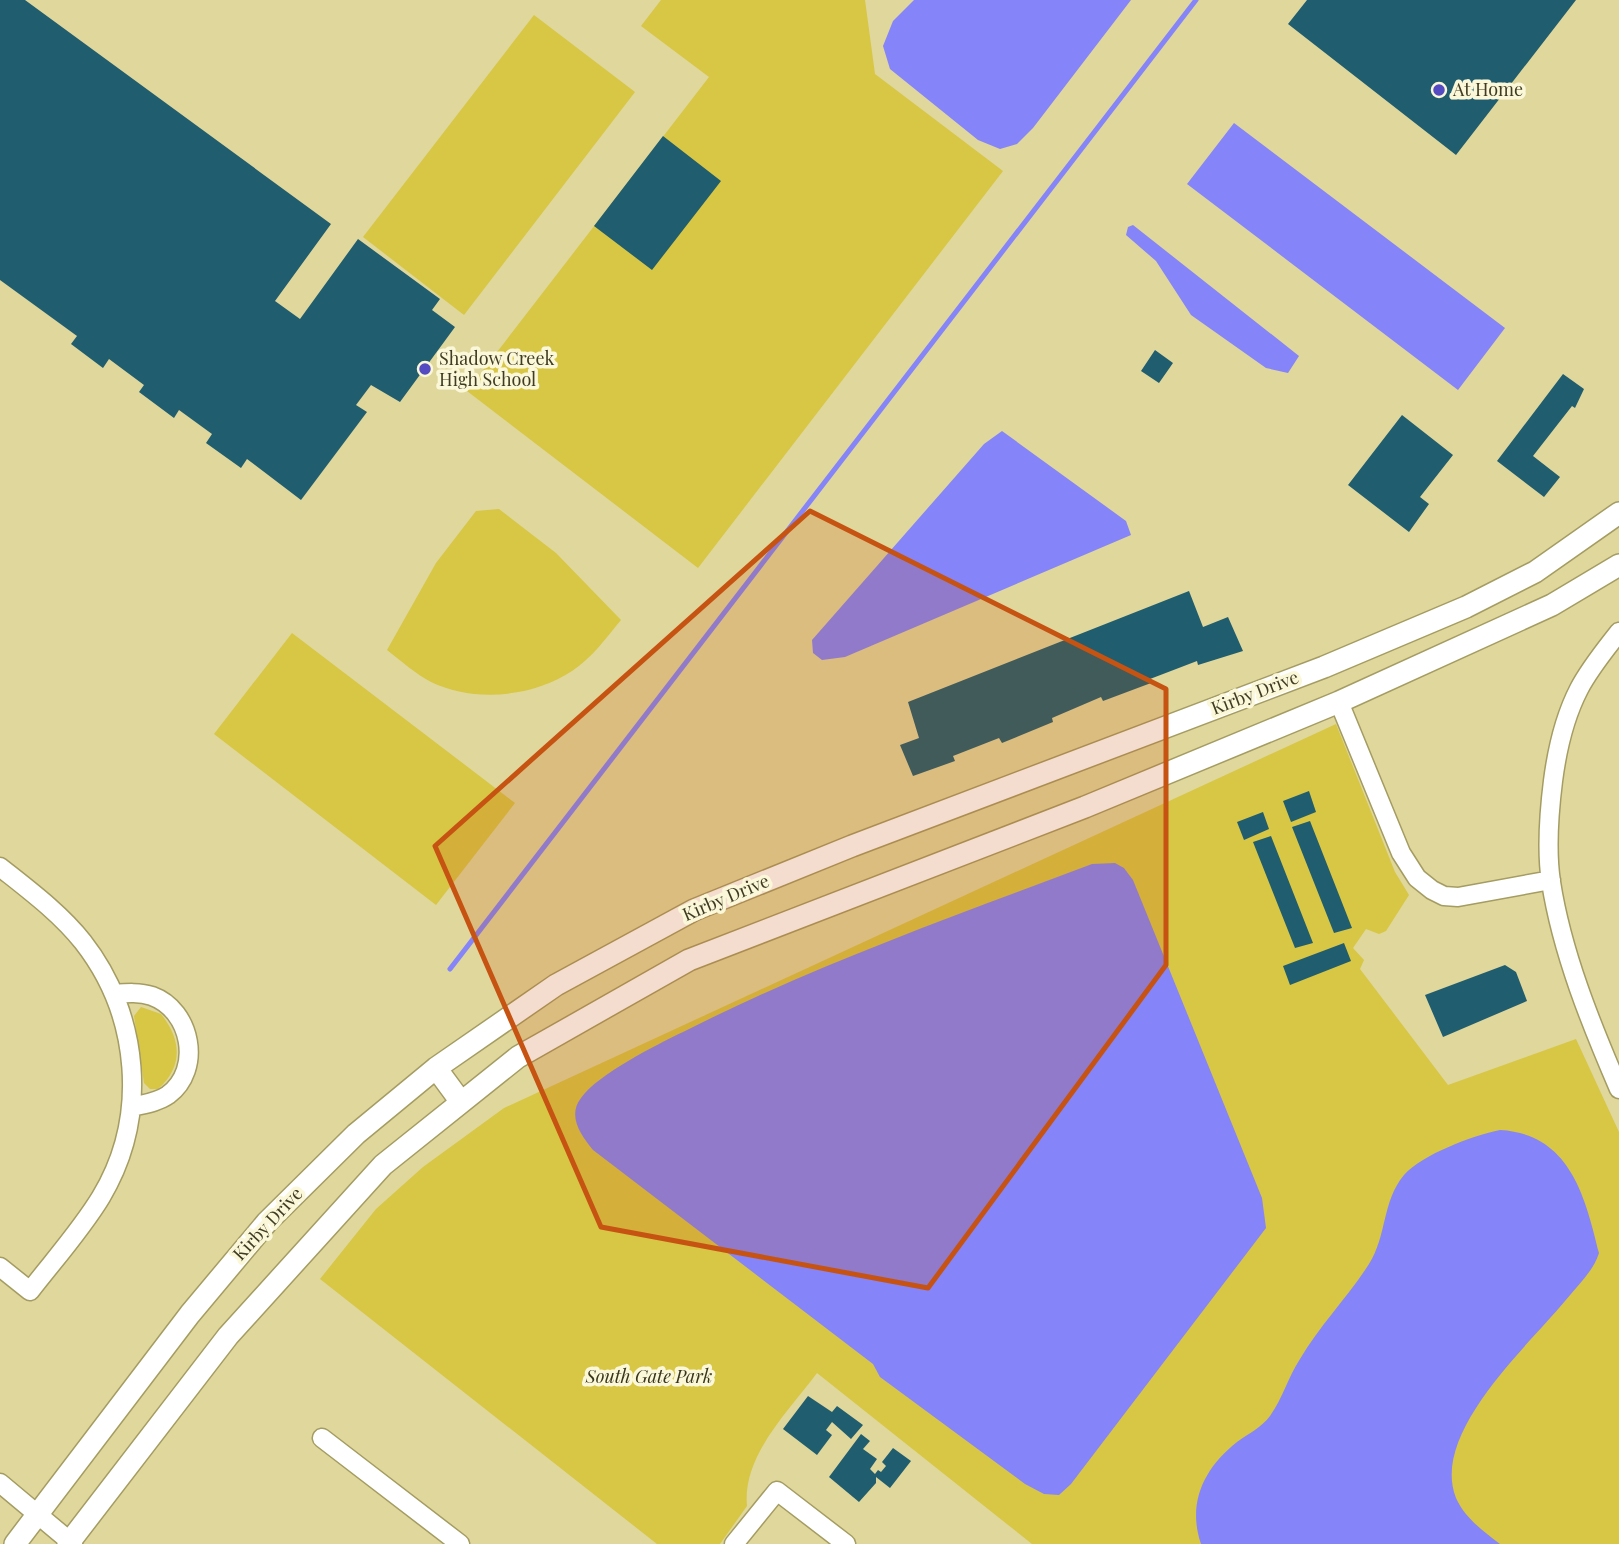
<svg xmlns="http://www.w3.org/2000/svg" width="1619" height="1544" viewBox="0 0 1619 1544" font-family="'Playfair Display',serif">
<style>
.green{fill:#d8c645}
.water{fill:#8584f9}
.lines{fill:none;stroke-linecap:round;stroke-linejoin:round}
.stream{stroke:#8584f9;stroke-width:5}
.building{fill:#205d6f}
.minor-casing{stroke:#a49c62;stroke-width:21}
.major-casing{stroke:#a49c62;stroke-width:24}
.minor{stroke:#fff;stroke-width:18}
.major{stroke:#fff;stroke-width:21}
.marked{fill:#c65311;fill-opacity:0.2;stroke:#c65311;stroke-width:5;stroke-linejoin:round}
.poi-dot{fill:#544ac2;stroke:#fbf7d9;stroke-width:2.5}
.labels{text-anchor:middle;stroke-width:7;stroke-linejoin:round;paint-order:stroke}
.poi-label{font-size:18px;fill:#3f3c23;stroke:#fbf7d9;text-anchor:start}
.street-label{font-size:18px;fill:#3f3c23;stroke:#fbf7d9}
.park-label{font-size:18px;font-style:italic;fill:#39351c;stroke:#fbf7d9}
</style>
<rect width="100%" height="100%" fill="#dfd79b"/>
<path class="green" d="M661,0H865L875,74L1003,171L698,568L467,391L709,77L641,26Z
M534,15L635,92L464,315L363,237Z
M499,509L556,553L621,620C606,638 592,658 572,671C533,697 474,703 431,682C416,674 401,661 387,650L436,563L476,511Z
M292,633L515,803L436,905L214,734Z
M1336,724L1395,872L1409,895L1386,931L1379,934L1366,929L1353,948L1364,960L1360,969L1448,1085L1576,1039L1619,1132V1544H1032L817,1373C788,1412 742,1456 747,1506L720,1544H657L320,1279L376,1209L423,1167L504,1108Z
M141,1007L161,1014C181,1039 184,1066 158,1089H150L144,1083L134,1016Z"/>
<path class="water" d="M914,0H1131L1033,128L1017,144L1000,149L978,140L890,69L883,46L893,21Z
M1234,123L1505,328L1458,390L1187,184Z
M1133,225L1299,356L1288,373L1266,368L1191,315L1156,261L1126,235L1128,227Z
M1002,431L1126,521L1131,535L845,657L822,660L813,653L812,640L984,444Z
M1115,863L1124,868L1133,880L1262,1198L1266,1228L1071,1484L1059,1495L1044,1494L1025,1484L880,1377L873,1364L593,1150C581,1135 567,1116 581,1098C598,1074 656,1045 683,1032C815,965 954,916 1092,864Z
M1500,1130C1570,1134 1585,1196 1599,1253C1593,1272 1577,1286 1565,1301C1528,1346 1430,1433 1456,1498C1465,1518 1483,1531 1500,1544H1201C1187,1503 1204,1468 1237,1442C1248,1434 1262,1427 1270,1416C1283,1398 1288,1377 1300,1359C1320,1325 1348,1297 1369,1264C1387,1236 1382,1201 1404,1175C1423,1154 1472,1136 1500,1130Z"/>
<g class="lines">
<path class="stream" d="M450,969L1196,0"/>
</g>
<path class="building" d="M0,0H25L331,224L275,301L300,319L358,239L440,299L432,310L455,327L400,402L371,385L356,405L367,412L301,500L247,459L241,468L206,443L212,434L179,410L174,418L139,392L144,385L109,359L103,368L71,344L77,336L0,280Z
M1307,0H1576L1456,155L1288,24Z
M663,136L721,181L652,270L594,226Z
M1155,350L1173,363L1159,383L1141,371Z
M1563,374L1584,389L1575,408L1572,406L1533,456L1560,477L1544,497L1497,461Z
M1402,415L1453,455L1420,497L1429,504L1409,532L1348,485Z
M1189,591L1203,627L1228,617L1243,651L1198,665L1197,661L1150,679L1151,683L1103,701L1101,697L1052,718L1053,722L1002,743L999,738L953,756L955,761L913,776L900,745L919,738L908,702Z
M1309,791L1316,812L1291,822L1283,801Z
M1263,812L1269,829L1244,840L1237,822Z
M1310,821L1352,928L1334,933L1292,827Z
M1271,836L1313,943L1295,948L1253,842Z
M1344,943L1351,961L1290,985L1283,966Z
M1505,965L1516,972L1527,1001L1443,1037L1425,995Z
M808,1396L832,1412L837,1406L863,1425L851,1439L832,1422L826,1430L832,1435L817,1455L783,1429Z
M861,1434L870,1441L863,1449L877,1459L870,1469L875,1474L878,1470L881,1472L886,1466L882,1462L893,1448L911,1461L890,1488L876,1477V1483L859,1502L829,1477Z"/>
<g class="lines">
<g class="minor-casing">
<path id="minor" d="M1619,632C1605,650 1590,668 1579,689C1565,716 1557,750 1553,781C1549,813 1546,849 1551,882C1562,953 1591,1024 1619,1089
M1339,702L1401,853L1417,878L1432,890L1444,896L1458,897L1551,880
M0,867C29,890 60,913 83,942C140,1015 149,1117 101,1197C81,1230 54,1260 30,1291L0,1267
M114,994C127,993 140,992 152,996C191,1010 203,1069 168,1095C158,1102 144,1104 132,1107
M322,1438L460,1544
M0,1483L73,1544
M734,1544L777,1491L846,1544"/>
</g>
<g class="major-casing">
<path id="major" d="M436,1068L461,1102
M15,1544L190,1314L267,1222L356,1134L436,1068L556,985L694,910L852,846L1324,667L1466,607L1535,572L1619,513
M68,1544L228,1336L383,1165L518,1057L689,960L1085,807L1339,702L1552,605L1619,565"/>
</g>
<use href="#minor" class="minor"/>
<use href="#major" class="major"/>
</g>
<path class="marked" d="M810,511L1166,689V965L928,1288L601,1227L435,846Z"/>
<g class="poi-dot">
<circle cx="1439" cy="90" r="7"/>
<circle cx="425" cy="369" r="7"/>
</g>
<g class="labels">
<g class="poi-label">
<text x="1453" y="96">At Home</text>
<text x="439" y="365">Shadow Creek<tspan x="439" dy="21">High School</tspan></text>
</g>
<g class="street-label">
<text transform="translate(1255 693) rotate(-21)" y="6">Kirby Drive</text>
<text transform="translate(726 898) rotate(-23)" y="6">Kirby Drive</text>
<text transform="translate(268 1224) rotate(-47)" y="6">Kirby Drive</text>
</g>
<g class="park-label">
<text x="649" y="1383">South Gate Park</text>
</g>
</g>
</svg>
